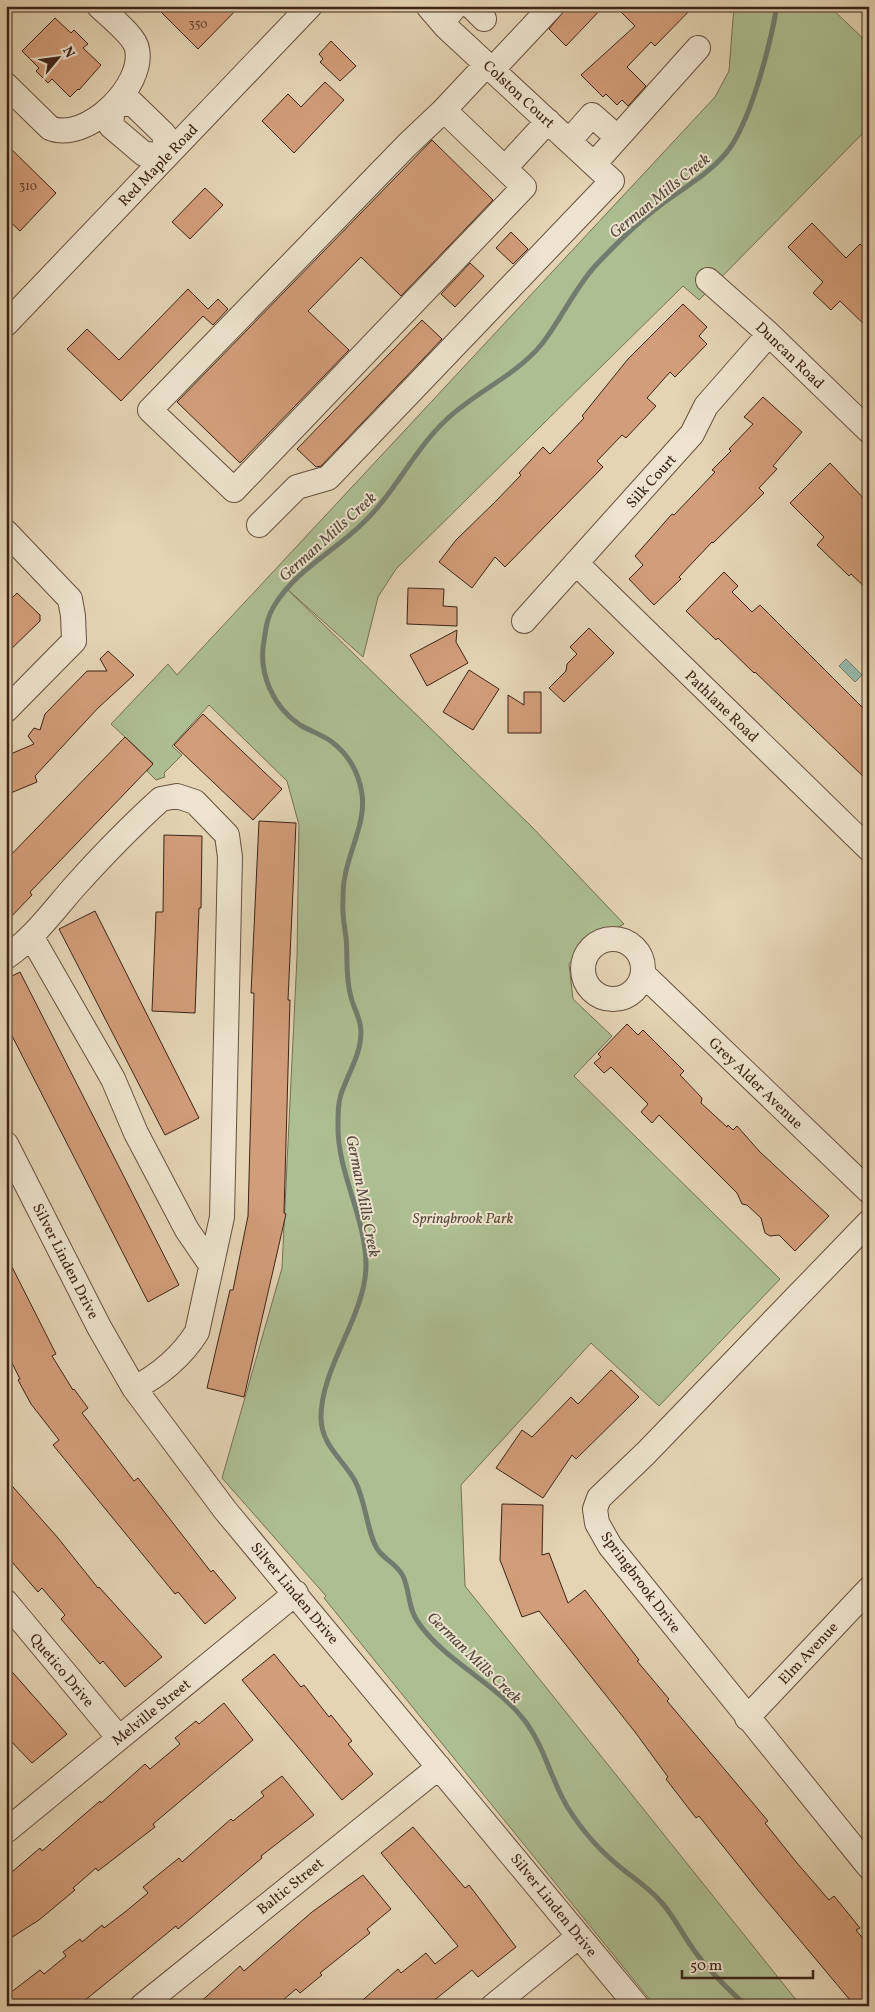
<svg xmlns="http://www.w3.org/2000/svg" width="875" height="2012" viewBox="0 0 875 2012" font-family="Vollkorn,serif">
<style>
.green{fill:#adbe92;stroke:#757054}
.water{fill:#96b8a9;stroke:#727c6e}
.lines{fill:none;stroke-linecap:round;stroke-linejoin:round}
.stream{stroke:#727c6e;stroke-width:5}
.building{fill:#d29d7a;stroke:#3d2316}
.minor-casing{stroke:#674f3e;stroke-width:26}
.minor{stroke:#ede3ce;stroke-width:24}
.labels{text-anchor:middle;stroke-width:4;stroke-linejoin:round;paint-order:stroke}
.number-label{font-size:12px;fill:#62422f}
.street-label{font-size:15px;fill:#3d2316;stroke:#ede3ce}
.park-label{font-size:15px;font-style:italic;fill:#594a35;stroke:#ede3ce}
.water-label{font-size:16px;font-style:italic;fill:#53483b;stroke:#ede3ce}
</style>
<rect width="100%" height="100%" fill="#e4d4b4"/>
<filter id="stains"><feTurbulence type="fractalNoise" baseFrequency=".004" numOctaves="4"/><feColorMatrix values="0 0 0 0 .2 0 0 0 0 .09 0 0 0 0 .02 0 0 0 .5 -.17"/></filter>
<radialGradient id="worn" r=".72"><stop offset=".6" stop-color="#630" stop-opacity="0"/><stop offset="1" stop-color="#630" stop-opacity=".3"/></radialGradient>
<path class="green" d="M734,6H829L869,44V127L699,300L683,286L396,569L378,597L363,657L287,589L532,827L624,924L584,945L569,964L573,999L612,1036L574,1076L780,1279L659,1406L591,1343L461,1485L465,1586L801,2006H655L324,1598L326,1596L222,1478L282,1268L297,957L299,825L287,781L209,705L172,746L182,755L164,773L165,777L156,780L147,771L153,763L111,724L168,664L177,675L715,97L729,71Z"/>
<path class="water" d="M846,659L862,675L855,682L839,666Z"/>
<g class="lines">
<path class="stream" d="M746,2006C729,1989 710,1973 696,1953C684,1937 675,1918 662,1903C651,1890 638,1881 625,1871C603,1854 583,1832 568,1808C551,1780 545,1748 525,1721C495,1682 444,1661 418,1622C408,1609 410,1591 403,1576C397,1564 385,1560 378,1550C367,1534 366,1501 355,1481C343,1459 322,1446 321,1419C320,1369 364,1318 366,1268C367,1219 337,1173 338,1125C338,1113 338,1100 343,1089C350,1070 361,1053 361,1032C361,1018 354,1010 351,997C345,977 348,957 346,937C344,924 342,913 343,900C343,892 343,884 345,876C350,848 366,822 362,794C359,774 349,755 332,742C323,735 310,731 300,725C273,707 258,673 264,641C266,628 267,617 274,606C296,570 332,553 362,524C395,493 413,451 446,420C475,392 514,377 541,345C561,320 574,289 596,265C615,245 636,224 658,207C684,187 714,172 732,145C753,111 770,46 777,6"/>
</g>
<path class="building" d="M155,6H240L198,49Z
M568,6H604L566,46L549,29Z
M615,6H694L655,46L651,42L627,67L646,86L628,106L622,100L617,105L606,94L603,97L581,75L635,26Z
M55,18L71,33L74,30L88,44L83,48L101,65L79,90L78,89L70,97L52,79L48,83L36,71L39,68L22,51Z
M331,41L356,66L340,81L320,62L323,59L319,54Z
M325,82L344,100L294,153L262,121L288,94L301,107Z
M432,140L493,200L401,296L361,257L308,311L349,350L240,463L177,402Z
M6,144L56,193L20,231L6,218Z
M205,188L223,205L190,239L172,222Z
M812,223L846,258L860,244L869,253V329L840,301L831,310L813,293L823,282L788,247Z
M511,232L528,249L513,264L496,248Z
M470,263L484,276L455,307L441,294Z
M188,289L208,309L218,299L228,309L213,325L203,316L121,401L67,349L87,329L119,360Z
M683,304L707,327L699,336L707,344L675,377L670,372L647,398L656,406L626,438L622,435L597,461L603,467L505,567L495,557L472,588L439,562L456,540L496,501L521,475L519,473L543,447L550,454L584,418L582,416L628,359Z
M422,320L442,339L321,466L316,467L297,449Z
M763,397L802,432L773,466L777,469L759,488L764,493L713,543L712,542L679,577L681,579L654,605L629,579L643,565L635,556L672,514L674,515L715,472L712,470L731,451L729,449L753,424L744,417Z
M830,463L869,504V591L851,574L849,576L817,545L824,537L790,503Z
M724,572L738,586L732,592L752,612L760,605L869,714V782L755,672L754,673L718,638L716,640L686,611Z
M408,588L444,589L443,606L457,607V626L407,624Z
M17,593L40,615V621L6,654V604Z
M589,628L614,653L564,702L549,688L566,671L567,664L577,654L570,647Z
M457,630L456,642L468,663L427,686L410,655Z
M108,651L134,675L98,708L35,776L37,782L6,795V756L34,744L28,736L34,728L40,730L45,714L87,671H107L100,659Z
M469,670L499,689L473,730L443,712Z
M524,692H541V733H508V695L524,705Z
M203,714L282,789L253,820L174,745Z
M125,737L153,764L30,892L32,895L6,922V860Z
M259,821L296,823L288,1000H290L284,1213L286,1214L244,1397L207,1388L230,1290H233L248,1216L254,993H251Z
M164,835L202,836L201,908H199L195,1013L152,1011L156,912H163Z
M95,911L199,1118L165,1135L59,929Z
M20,972L179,1285L148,1302L6,1024V979Z
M627,1024L638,1035L643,1030L684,1071L680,1075L702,1098L701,1103L727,1127L728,1125L733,1130L737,1126L760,1152L829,1216L795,1251L779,1235L770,1236L765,1233L761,1218L747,1205L742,1204L737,1193L659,1115L652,1123L641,1112L648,1104L611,1067L604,1073L594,1063L601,1057L598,1054Z
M6,1255L56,1354L52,1356L73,1390L74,1389L88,1408L82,1413L134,1481L138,1478L211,1572L213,1570L236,1598L205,1624L178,1592L175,1594L53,1445L59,1440L31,1404L18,1380L20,1379L6,1351Z
M611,1370L639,1397L576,1459L572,1455L543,1498L496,1468L522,1430L532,1437L571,1397L578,1404Z
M6,1479L58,1538L98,1588L99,1587L162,1657L125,1687L103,1661L100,1664L61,1619L65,1615L42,1588L38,1592L6,1555Z
M502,1504L543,1505L542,1555L549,1553L568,1603L585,1590L639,1660L637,1661L669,1699L667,1701L768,1821L765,1823L797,1863L829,1900L834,1896L860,1928L856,1930L869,1946V2006H855L757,1889L699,1816L696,1818L666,1779L668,1777L635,1732L539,1611L522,1617L500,1560Z
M274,1654L301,1687L304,1685L329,1717L331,1715L352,1741L348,1744L373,1774L342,1800L242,1680Z
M6,1665L67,1734L32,1763L6,1736Z
M224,1703L253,1740L153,1824L155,1827L98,1871L96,1868L73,1888L75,1890L39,1920L6,1941V1877L40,1848L42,1851L100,1801L101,1803L145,1764L150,1769L180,1744L175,1738L196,1721L199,1724Z
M282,1776L314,1815L261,1856L262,1858L178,1929L176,1926L78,2006H6V1996L40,1970L44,1974L66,1956L63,1952L80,1939L82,1942L102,1925L104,1928L125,1912L148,1893L143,1887L179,1858L182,1862L231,1819L233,1821L264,1796L261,1792Z
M413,1827L465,1888L469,1885L516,1947L478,1977L472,1970L427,2006H356L398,1969L401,1973L426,1953L435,1964L458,1946L381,1853Z
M363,1875L391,1909L367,1929L370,1933L320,1973L322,1975L300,1993L296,1989L276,2006H196L240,1966L244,1971L312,1912Z"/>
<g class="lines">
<g class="minor-casing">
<path id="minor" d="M471,6L484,19
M442,22L456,6
M493,69L552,6
M6,85L50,128C86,143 145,86 137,49C135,36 109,16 99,6
M132,103L164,134L167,155L144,154L111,126L113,105Z
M444,110L407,145L150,410L234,490L524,187L444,110L487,64
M569,141L592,115L617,137
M594,164L698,48
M505,168L548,121
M708,280L769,334L869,431
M6,324L310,6
M259,525L297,487L328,478L612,181L446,27L428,6
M6,532L70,599L73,616L74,641L6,710
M576,563L869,849
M524,621L692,434L706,406L769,334
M31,936L113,1079L136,1133L187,1230L211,1265
M583 969a30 30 0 1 1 60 0a30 30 0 1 1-60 0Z
M6,957C34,938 53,911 75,886C102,856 131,826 161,799L177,796L195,802L227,835L230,857L222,1217L197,1332C183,1355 159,1376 134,1388
M643,974L869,1191
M6,1144L99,1327L134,1388L225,1510L637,2006
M869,1222L646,1453L599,1498L595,1509L597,1523L610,1546L869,1867
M6,1602L119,1738
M747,1718L869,1589
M6,1831L296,1593
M142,2006L439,1767
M493,2006L579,1936"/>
</g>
<use href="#minor" class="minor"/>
</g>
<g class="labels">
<g class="number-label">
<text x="198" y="28">350</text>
<text x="28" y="190">310</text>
</g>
<g class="street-label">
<text transform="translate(519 94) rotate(43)" y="5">Colston Court</text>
<text transform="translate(158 165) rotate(-46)" y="5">Red Maple Road</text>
<text transform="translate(790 355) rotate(44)" y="5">Duncan Road</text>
<text transform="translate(651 481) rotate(-48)" y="5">Silk Court</text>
<text transform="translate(722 706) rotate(44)" y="5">Pathlane Road</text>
<text transform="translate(756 1083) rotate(44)" y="5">Grey Alder Avenue</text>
<text transform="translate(66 1261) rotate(63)" y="5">Silver Linden Drive</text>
<text transform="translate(641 1582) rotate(53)" y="5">Springbrook Drive</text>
<text transform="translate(295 1593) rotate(50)" y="5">Silver Linden Drive</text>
<text transform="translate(808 1653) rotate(-47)" y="5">Elm Avenue</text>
<text transform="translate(62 1670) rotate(50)" y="5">Quetico Drive</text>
<text transform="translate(151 1712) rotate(-39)" y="5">Melville Street</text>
<text transform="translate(290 1886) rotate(-39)" y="5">Baltic Street</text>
<text transform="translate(554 1905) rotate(51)" y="5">Silver Linden Drive</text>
</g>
<g class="park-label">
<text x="463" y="1223">Springbrook Park</text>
</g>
<g class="water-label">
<text transform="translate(659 195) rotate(-39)" y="6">German Mills Creek</text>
<text transform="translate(327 536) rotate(-42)" y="6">German Mills Creek</text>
<text transform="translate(364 1196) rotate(79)" y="6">German Mills Creek</text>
<text transform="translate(475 1657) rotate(44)" y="6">German Mills Creek</text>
</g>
</g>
<rect width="875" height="2012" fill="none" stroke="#e4d4b4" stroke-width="25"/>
<rect x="8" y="8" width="860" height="1997" fill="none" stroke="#3d2316" stroke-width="2.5"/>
<rect x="12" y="12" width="850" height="1987" fill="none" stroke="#3d2316"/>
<g transform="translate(58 58) rotate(61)" stroke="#ede3ce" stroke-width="4" paint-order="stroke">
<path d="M0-4L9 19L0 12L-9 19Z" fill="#3d2316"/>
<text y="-8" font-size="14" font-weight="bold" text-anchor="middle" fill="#3d2316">N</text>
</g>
<path d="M682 1970v8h131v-8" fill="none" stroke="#3d2316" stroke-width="2.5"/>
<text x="690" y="1970" font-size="15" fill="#3d2316" stroke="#ede3ce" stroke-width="4" paint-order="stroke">50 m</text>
<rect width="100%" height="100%" filter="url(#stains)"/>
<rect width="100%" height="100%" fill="url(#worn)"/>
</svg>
